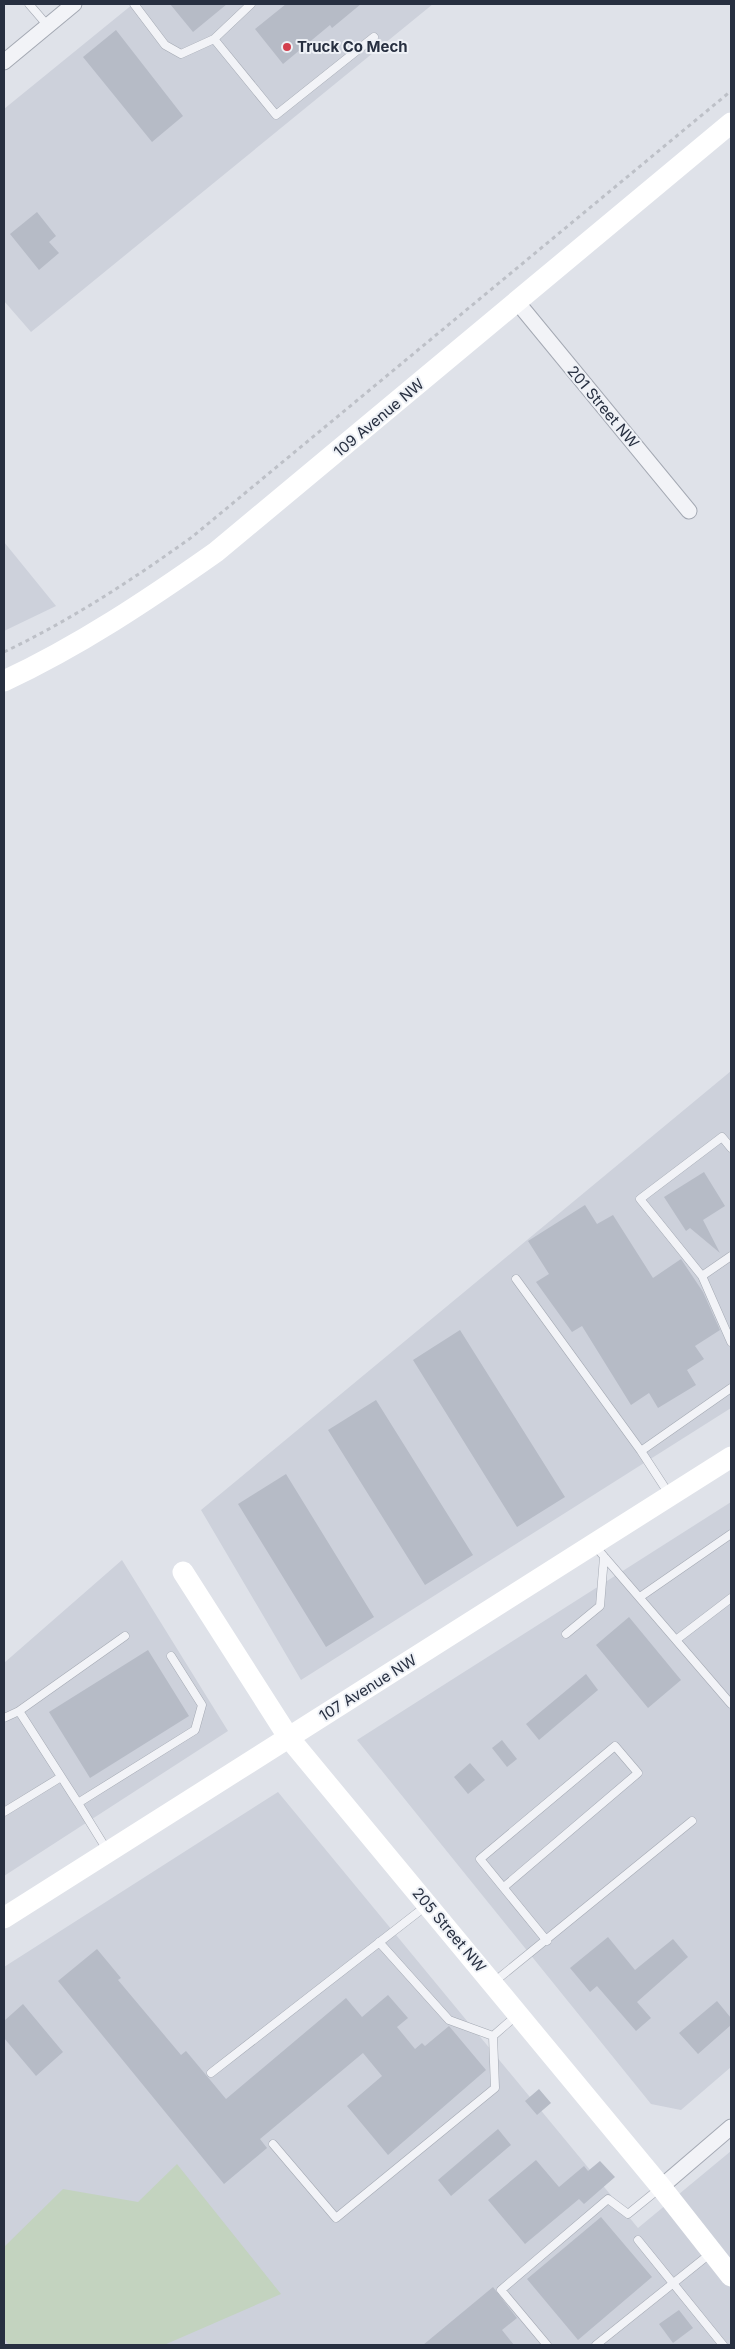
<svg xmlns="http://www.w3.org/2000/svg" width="735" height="2349" viewBox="0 0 735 2349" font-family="Inter,sans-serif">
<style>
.built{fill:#cdd1db}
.green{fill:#c3d3bf}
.building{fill:#b6bbc6}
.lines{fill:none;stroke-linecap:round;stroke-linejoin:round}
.lane-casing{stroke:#a4a9b3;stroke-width:9}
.street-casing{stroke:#a4a9b3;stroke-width:17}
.path{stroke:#bdc0c7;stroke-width:3;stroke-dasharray:4 4;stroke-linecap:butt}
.lane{stroke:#f2f3f7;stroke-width:8}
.street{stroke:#f2f3f7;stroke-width:15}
.secondary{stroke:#fff;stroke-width:21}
.poi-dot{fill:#d33e4c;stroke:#eef1f6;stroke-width:2}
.labels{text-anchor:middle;stroke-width:4;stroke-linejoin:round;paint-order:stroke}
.poi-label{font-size:15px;font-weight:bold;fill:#272f40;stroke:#eef1f6;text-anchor:start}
.street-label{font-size:15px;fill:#272f40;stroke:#eef1f6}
</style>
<rect width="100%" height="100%" fill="#dfe2e9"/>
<path class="built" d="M133,4H433L31,332L4,301V109Z
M4,542L56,606L4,631Z
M731,1071V1408L301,1680L201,1510Z
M731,1502V2067L681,2110L651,2104L357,1740Z
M122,1560L228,1731L4,1876V1663Z
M278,1792L638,2228L731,2151V2345H4V1967Z"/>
<path class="green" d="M177,2164L281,2294L164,2345H9L4,2338V2247L63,2189L138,2202Z"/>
<path class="building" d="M170,4H227L193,32Z
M286,4H361L332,28L330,25L283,64L255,29Z
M116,30L183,116L152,142L83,57Z
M37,212L56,236L49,242L59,253L39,270L10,234Z
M704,1172L725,1206L703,1220L720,1253L690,1228L686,1231L664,1197Z
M585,1205L597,1224L613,1215L653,1278L681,1259L703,1292L720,1330L695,1346L704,1359L687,1370L696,1385L658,1408L649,1393L631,1405L582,1326L572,1332L536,1282L549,1274L528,1241Z
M460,1330L565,1497L517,1527L413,1360Z
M376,1400L473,1555L425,1585L328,1430Z
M286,1474L374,1617L326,1647L238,1504Z
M629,1617L681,1680L648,1708L596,1645Z
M148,1650L189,1716L90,1778L49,1712Z
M586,1674L598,1690L539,1740L526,1724Z
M502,1740L517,1759L507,1767L492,1748Z
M470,1763L485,1780L468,1794L454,1777Z
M608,1937L635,1970L673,1939L688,1957L637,2002L651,2018L636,2031L597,1986L590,1992L570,1968Z
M97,1949L121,1978L118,1980L181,2055L186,2051L226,2099L346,1998L362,2017L388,1995L408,2018L397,2027L415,2049L422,2043L425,2046L449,2026L486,2070L388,2155L347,2106L382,2076L363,2053L260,2139L267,2148L224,2184L58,1981Z
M717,2001L731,2018V2025L698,2054L679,2033Z
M23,2004L63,2052L36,2076L4,2038V2021Z
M539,2089L551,2103L537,2115L525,2101Z
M498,2129L511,2145L451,2196L438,2180Z
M536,2160L559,2187L584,2166L588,2171L600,2161L615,2177L584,2204L579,2199L525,2244L488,2200Z
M601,2217L652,2277L578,2340L527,2279Z
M493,2287L517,2318L502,2330L514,2345H423Z
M679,2310L693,2328L673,2343L659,2324Z"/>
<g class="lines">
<g class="lane-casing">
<path id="lane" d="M29,4L48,26
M134,4L165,45L181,54L214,39L251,4
M214,39L276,115L374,37
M731,1148L722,1137L640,1199L702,1276L731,1342
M702,1276L731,1256
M516,1279L641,1451
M669,1494L641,1451L731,1388
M595,1546L731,1704
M640,1597L731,1534
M566,1634L600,1606L604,1557
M676,1640L731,1598
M4,1718L19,1711
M78,1803L19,1711L125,1636
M4,1812L61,1777
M107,1850L78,1803L195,1730L202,1705L171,1656
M504,1887L638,1773L615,1746L480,1859L547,1941
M379,1942L449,2020L493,2036L517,2015
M494,1982L692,1821
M211,2073L426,1906
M273,2144L336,2218L495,2088L493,2036
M638,2240L723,2345
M547,2345L501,2290L608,2199L628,2214L660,2188
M596,2345L711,2253"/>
</g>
<g class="street-casing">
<path id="street" d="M4,62L74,4
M518,303L689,511
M661,2187L731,2127"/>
</g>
<path class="path" d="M4,652C71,620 132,580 192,537L731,91"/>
<use href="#lane" class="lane"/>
<use href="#street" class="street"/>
<path class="secondary" d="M4,681C79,646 148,600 216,552L731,123
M183,1572L289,1738L661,2187L731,2276
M4,1918L731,1457"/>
</g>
<circle class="poi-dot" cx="287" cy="47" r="5"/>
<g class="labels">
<g class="poi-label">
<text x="297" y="52">Truck Co Mech</text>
</g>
<g class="street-label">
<text transform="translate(603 407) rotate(50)" y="5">201 Street NW</text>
<text transform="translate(379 418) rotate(-40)" y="5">109 Avenue NW</text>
<text transform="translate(368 1688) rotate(-32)" y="5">107 Avenue NW</text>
<text transform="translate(449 1930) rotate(50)" y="5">205 Street NW</text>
</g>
</g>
<rect width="735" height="2349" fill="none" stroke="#272f40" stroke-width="10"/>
</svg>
